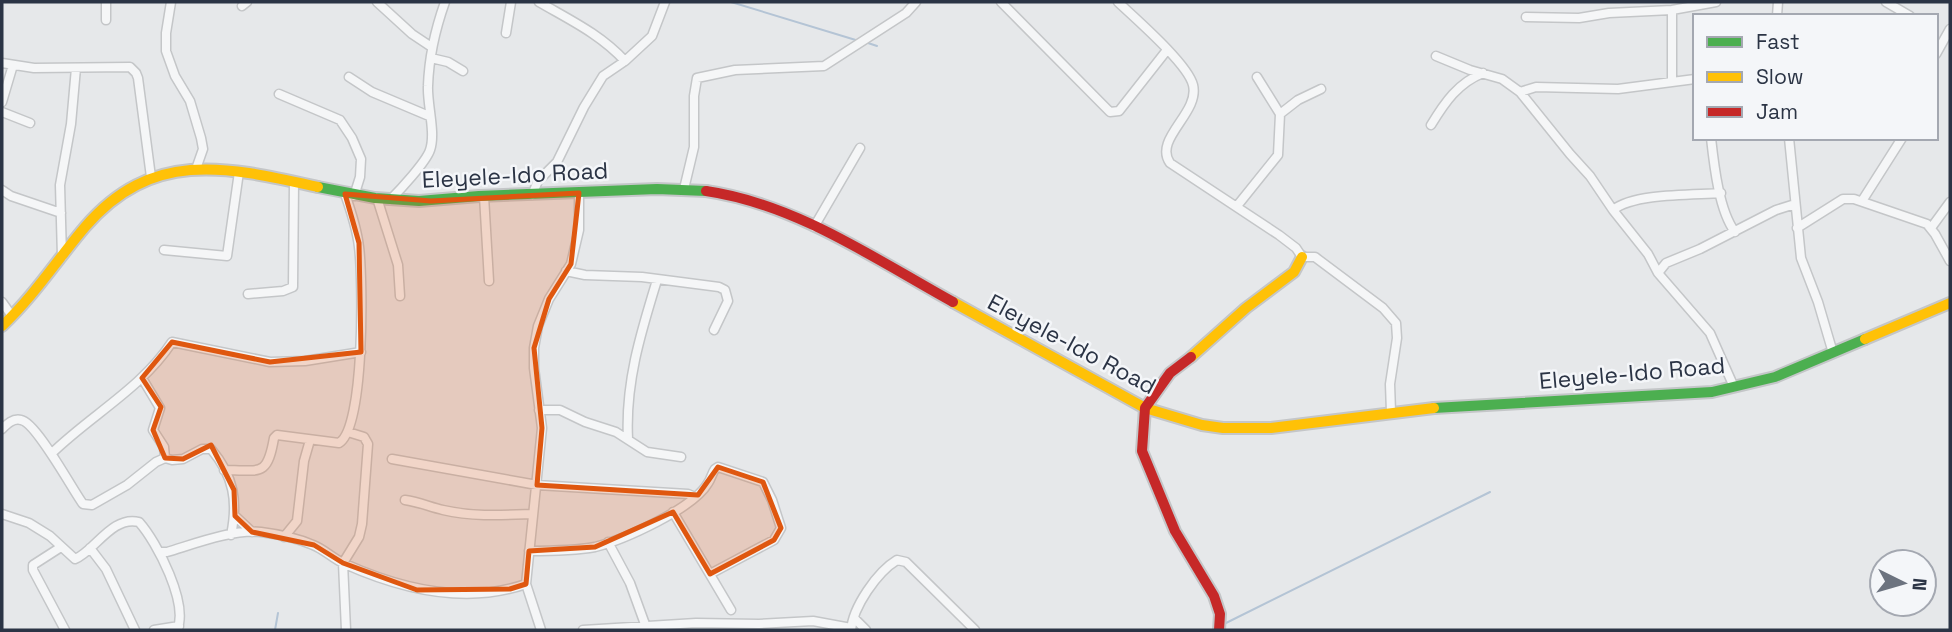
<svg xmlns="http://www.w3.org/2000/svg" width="1952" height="632" viewBox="0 0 1952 632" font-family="'Space Grotesk',sans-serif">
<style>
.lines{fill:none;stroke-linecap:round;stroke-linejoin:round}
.stream{stroke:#b4c4d5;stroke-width:2}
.street-casing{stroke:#c4c6c8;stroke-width:11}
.fast-casing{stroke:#c4c6c8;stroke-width:14}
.slow-casing{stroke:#c4c6c8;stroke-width:14}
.jam-casing{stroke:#c4c6c8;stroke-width:14}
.street{stroke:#f5f6f7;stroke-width:8}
.fast{stroke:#4caf50;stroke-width:10}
.slow{stroke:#ffc107;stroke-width:10}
.jam{stroke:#c62828;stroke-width:10}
.marked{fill:#df570f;fill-opacity:0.2;stroke:#df570f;stroke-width:5;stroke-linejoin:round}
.labels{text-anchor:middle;stroke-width:5;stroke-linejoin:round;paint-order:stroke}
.street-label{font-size:23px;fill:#2b3445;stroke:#f4f6f9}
</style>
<rect width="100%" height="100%" fill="#e6e8ea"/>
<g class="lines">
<path class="stream" d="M731,2L859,41
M868,43L877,46
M1224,624L1490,492
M275,630L278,613"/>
<g class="street-casing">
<path id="street" d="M171,2L166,33V51L175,76L190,101L201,138L203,149L196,169
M377,2L412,34L430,46
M1001,2L1110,112L1119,111L1167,50
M1118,2C1136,19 1188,64 1193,85C1200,113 1153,139 1170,163L1279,235L1296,248L1302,257H1315L1383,308L1396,323L1397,338L1390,384L1391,412
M1886,2L1910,16
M242,6L247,2
M1777,16L1778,2
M1526,17L1579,18L1609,13L1672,10L1716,2
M106,20V2
M506,33L511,2
M1936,54L1950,29
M1436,56L1470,70L1502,79L1520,92L1570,154L1590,176L1613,210
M431,58L448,62L463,71
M625,61L652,36L665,2
M2,63L34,68L130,67L136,73L138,78L151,177
M349,77L372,92L429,116
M1672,81V10
M1520,92L1536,87L1618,89L1695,79
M279,94L340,120L352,138L361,159L360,177L354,196
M2,102L13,65
M2,112L30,123
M1280,114L1298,100L1321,89
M1431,125C1445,102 1458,83 1483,73
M1711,138C1714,165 1719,211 1735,232
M1789,138L1801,258L1818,302L1833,353
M684,189L694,147V96L697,78L735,70L824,66L906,13L916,2
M2,190L11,196L61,213
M532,195L538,181L557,162L584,107L603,76L625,61C600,34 570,20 539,2
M484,196L489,281
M377,198L398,265L400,296
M390,200C400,190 426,162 430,150C436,133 427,104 428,86C429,56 435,30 445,2
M1862,201L1902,138
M1237,206L1278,155L1280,114L1257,77
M814,227L860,148
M1797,228L1843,199H1854L1927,224L1935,234L1950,261
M1931,228L1950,202
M164,250L227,256L239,172
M62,257L60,185L71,124L76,68
M566,271L585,275L642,277L719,287L725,290L728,301L714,330
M1658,273L1648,254L1613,210C1634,193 1693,195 1721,193
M248,294L283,291L293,287L294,183
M2,302L12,316
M142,378L160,408L153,430L164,447L165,458
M1734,387L1710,333L1658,273L1666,263L1700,249L1776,210L1795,204
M539,410H560L585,422L616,432L647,452L681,457
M2,429C7,424 13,418 21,420C36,422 72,489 83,504L92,505L127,485L156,462L165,458L172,460L183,459L202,449H211C234,476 238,502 231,535
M628,439C625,383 641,332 657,280
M52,453C91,415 142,388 172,342L270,362L305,361L361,352
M392,459L537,485L688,494L695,497
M224,470C260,470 267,478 274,438L277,435L339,443C365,428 363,278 359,247C357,229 351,211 345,194
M405,500C419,502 430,507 443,510C473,517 504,515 533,514
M673,512L731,610
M2,514L29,523L50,536L75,559C94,552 112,515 139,522C157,542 189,604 177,630
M235,516L252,532
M284,537L297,521L304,461L310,440
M608,542L630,583L646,627
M61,547L33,565V570L65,630
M90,548L106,569L135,630
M529,551C551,551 573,551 595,547C623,540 693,509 708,483C711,479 712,473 715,469L718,467L763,482L772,500L781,528L774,540L710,574
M160,552H167C194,544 233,529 261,532C277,534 297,538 313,545C324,549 333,559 345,564C401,589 466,605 526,584
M854,618L866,630
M154,630L179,626
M346,630L343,563L359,537L362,524L368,444L364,437L348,432
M541,630L526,584L542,428L534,368V348L538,326L549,299L571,264L579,230V193
M583,630L696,623L759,624L813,621L851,628
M851,630C853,607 877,572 897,560L906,562L975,630"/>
</g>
<g class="fast-casing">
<path id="fast" d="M318,187L375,198L419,201L479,196L657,189L706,191
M1434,408L1712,392L1775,377L1865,339"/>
</g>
<g class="slow-casing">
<path id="slow" d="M953,302L1145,408L1202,425L1223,428H1271L1434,408
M2,326C34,296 57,260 85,227C153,148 228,167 318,187
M1865,339L1950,303
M1191,357L1246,308L1294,272L1302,257"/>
</g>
<g class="jam-casing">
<path id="jam" d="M706,191C796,204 875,259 953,302
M1191,357L1170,373L1145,408L1142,451L1175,531L1214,596L1220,614L1219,630"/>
</g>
<use href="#street" class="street"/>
<use href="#fast" class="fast"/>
<use href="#slow" class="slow"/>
<use href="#jam" class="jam"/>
</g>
<path class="marked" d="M579,193L571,264L549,299L534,348L542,428L537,485L698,495L718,467L763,482L781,528L774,540L710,574L673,512L595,547L529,551L526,584L510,589L417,590L343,563L314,545L252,532L235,516L234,490L211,445L183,459L165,458L153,430L161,407L142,378L172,342L270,362L361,352L359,243L345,194L431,201Z"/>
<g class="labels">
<g class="street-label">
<text transform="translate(515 175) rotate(-3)" y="8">Eleyele-Ido Road</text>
<text transform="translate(1072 344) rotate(28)" y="8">Eleyele-Ido Road</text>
<text transform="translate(1632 373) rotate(-5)" y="8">Eleyele-Ido Road</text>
</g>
</g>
<rect width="1952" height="632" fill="none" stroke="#2b3445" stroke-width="7"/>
<rect x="1693" y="14" width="245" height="126" fill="#f4f6f9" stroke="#a4a8b1" stroke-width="2"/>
<rect x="1707" y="37" width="35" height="10" fill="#4caf50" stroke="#a4a8b1" stroke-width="2"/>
<text x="1756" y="49" font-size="21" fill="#2b3445">Fast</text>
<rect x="1707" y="72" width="35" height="10" fill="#ffc107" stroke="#a4a8b1" stroke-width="2"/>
<text x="1756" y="84" font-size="21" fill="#2b3445">Slow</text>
<rect x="1707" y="107" width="35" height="10" fill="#c62828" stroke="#a4a8b1" stroke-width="2"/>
<text x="1756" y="119" font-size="21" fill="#2b3445">Jam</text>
<g transform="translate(1903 583) rotate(95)"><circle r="33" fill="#f4f6f9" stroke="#a4a8b1" stroke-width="2"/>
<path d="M0-5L12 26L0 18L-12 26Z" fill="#6c737f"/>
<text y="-10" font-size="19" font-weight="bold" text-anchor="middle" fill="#2b3445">N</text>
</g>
</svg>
